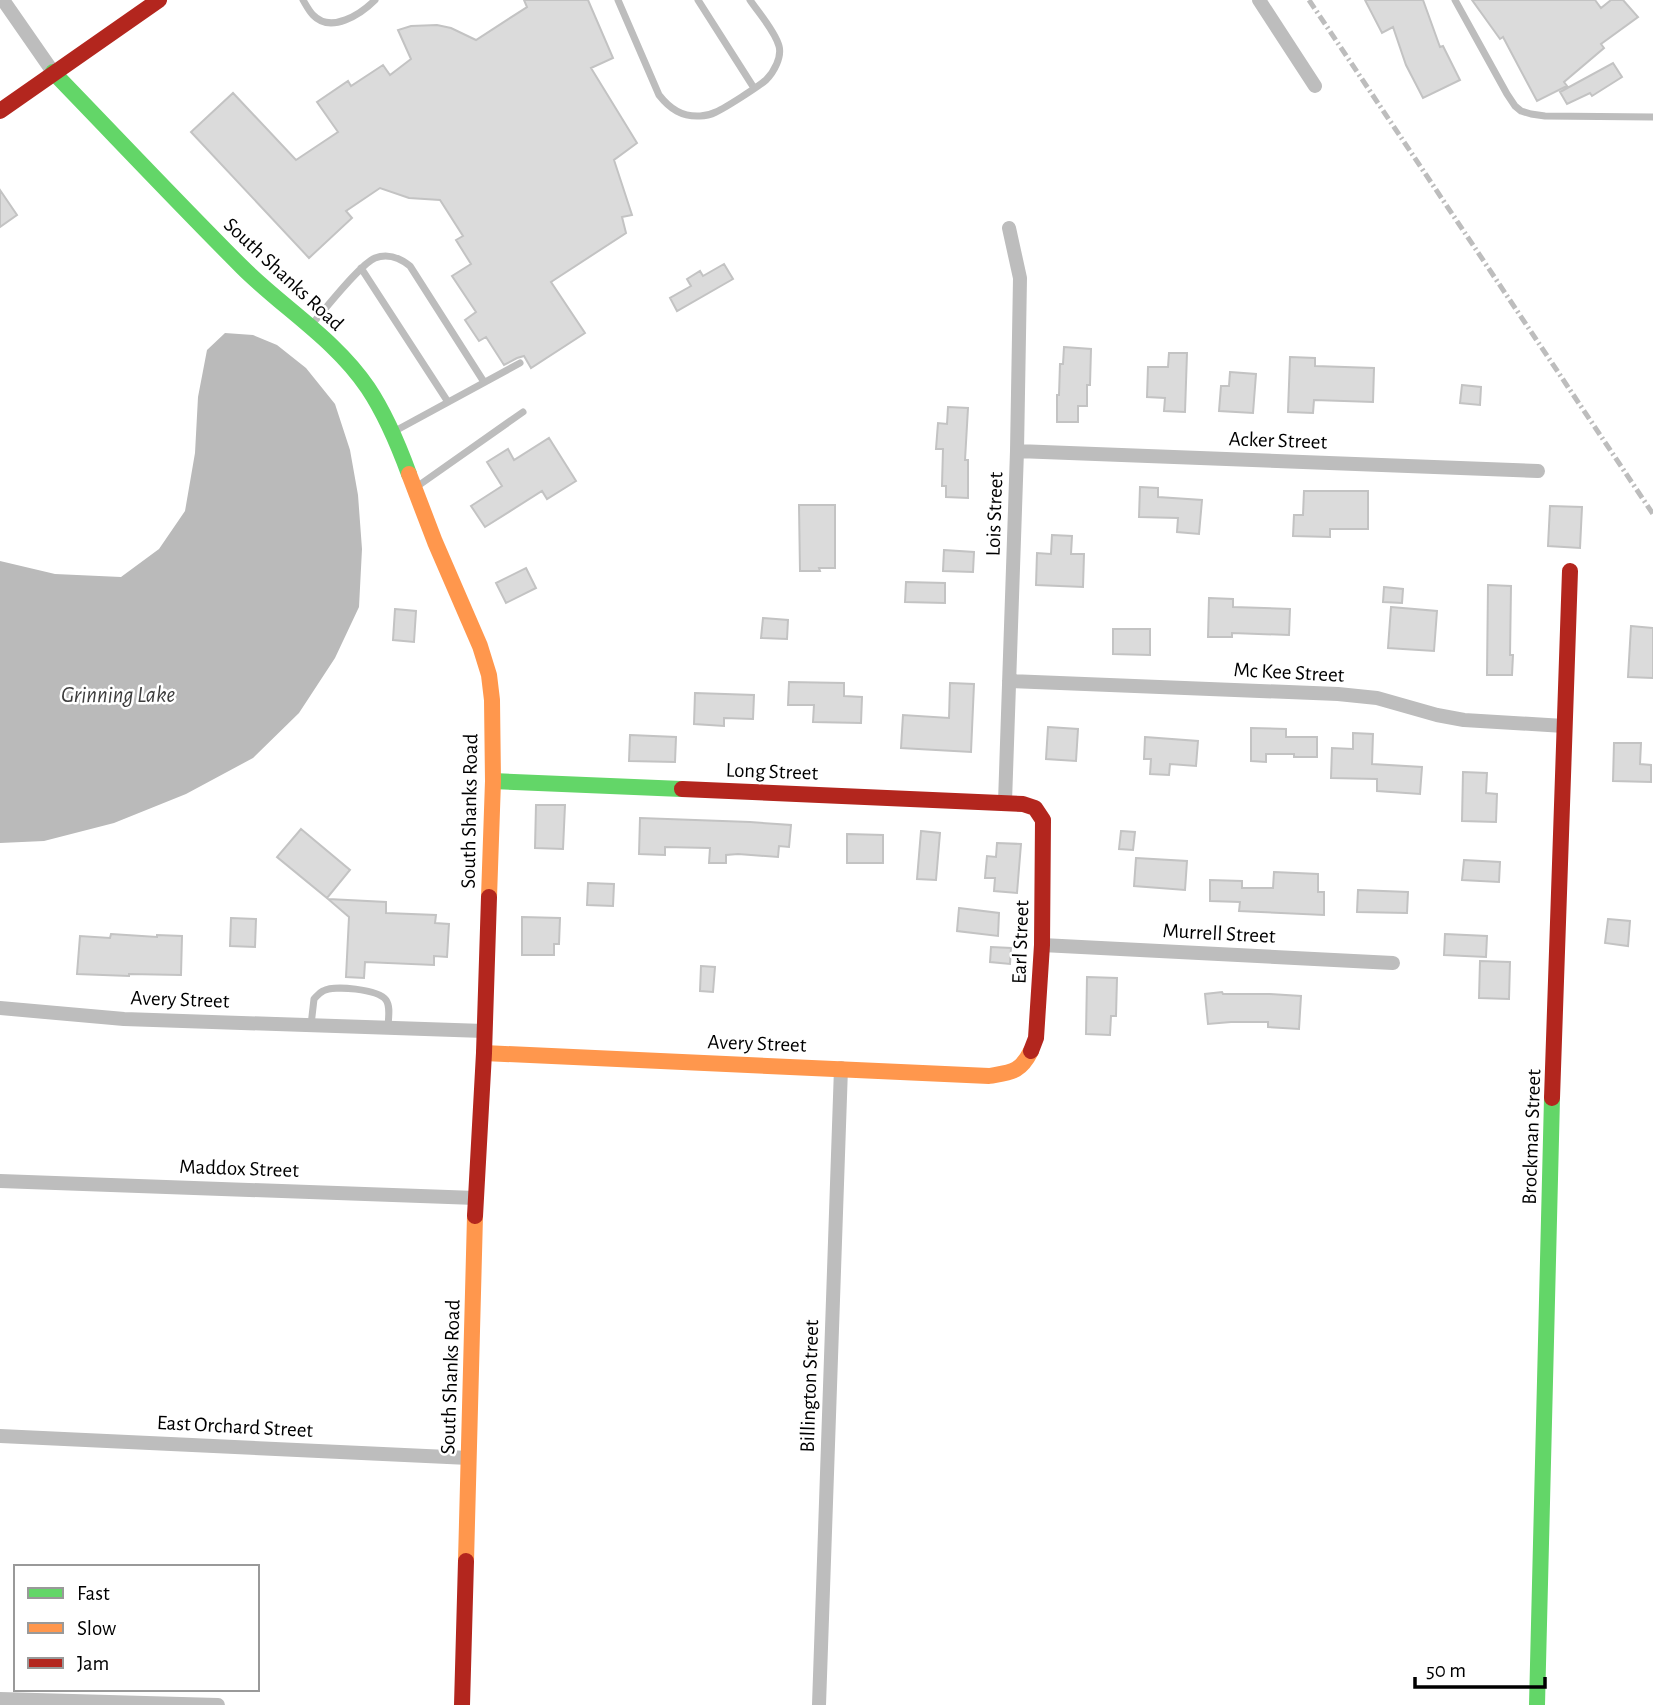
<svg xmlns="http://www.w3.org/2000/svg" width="1653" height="1705" viewBox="0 0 1653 1705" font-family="'Alegreya Sans',sans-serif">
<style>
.water{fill:#bababa}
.building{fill:#dbdbdb;stroke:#c3c3c3;stroke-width:2}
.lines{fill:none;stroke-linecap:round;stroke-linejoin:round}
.lane{stroke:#bdbdbd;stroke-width:7}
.street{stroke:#bdbdbd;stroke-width:14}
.fast{stroke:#63d668;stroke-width:16}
.slow{stroke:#ff974d;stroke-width:16}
.jam{stroke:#b3261e;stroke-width:16}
.rail{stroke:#bdbdbd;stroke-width:5;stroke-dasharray:10 3.5 2 3.5;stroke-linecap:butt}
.labels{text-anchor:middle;stroke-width:5;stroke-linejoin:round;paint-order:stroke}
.street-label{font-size:21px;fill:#000;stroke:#fff}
.water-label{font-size:23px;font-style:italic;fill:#3d3d3d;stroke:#fff}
</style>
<rect width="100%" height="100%" fill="#fff"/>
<path class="water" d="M225,333L253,335L277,345L306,368L335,404L350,450L358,495L362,549L359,607L335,658L299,713L253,758L186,794L114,823L44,841L0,843V561L55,574L121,577L159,549L185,511L195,453L198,397L207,350Z"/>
<path class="building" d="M524,0H588L613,58L591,68L637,143L614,160L632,215L622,217L626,233L551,282L585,333L531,368L524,356L517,358L504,365L486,337L479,341L465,320L476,312L452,276L471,264L456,240L463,236L440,200L409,198L380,188L346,211L352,218L309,258L191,132L233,93L296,160L338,132L317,102L348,81L351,86L383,65L390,75L411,59L398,30L411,26L437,25L451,28L476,40L527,7Z
M1365,0H1423L1440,47L1443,46L1460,80L1423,98L1406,65L1393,27L1382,33Z
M1472,0H1595L1601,8L1611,0H1623L1638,17L1601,44L1604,48L1564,82L1567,86L1537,101L1503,37L1500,39Z
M1613,63L1622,77L1592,96L1590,93L1567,104L1560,92Z
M0,190L17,215L0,227Z
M724,264L733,279L677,311L670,298L691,286L687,279L700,271L703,276Z
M1064,347L1091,349L1090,385H1087V406H1078V422H1057V395H1059L1060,364H1063Z
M1169,353H1187L1185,412L1164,411L1165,398L1147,397L1148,367H1168Z
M1290,357L1315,358V366L1374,368L1373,402L1314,400L1313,413L1288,412Z
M1230,372L1256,374L1253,413L1219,411L1221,386H1229Z
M1462,385L1481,387L1480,405L1460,403Z
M948,407L968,408L965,460H968V498L946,497V486H942L943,449H936L938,423L947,424Z
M549,438L576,481L547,499L542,491L485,527L471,506L502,486L487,462L508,449L514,460Z
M1140,487L1158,488V497L1202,500L1199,534L1177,532L1178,518L1139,517Z
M1304,491H1368V529H1330V537L1293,536L1294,515H1303Z
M799,505H835V568H819L820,571H800Z
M1550,506L1582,507L1580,548L1548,546Z
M1052,535L1072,536L1071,554H1084L1083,587L1036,585L1037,553L1051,554Z
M944,550L974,552L973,572L943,571Z
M526,568L536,588L506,603L496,583Z
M906,582L945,583V603L905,602Z
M1488,585L1511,586L1510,655H1513L1512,675H1487Z
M1384,587L1403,589L1402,603L1383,602Z
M1209,598L1233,599V607L1290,609L1289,635L1232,633V637H1208Z
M1391,607L1437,611L1434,651L1388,648Z
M395,609L416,611L414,642L393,640Z
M763,618L788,620L787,639L761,638Z
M1631,626L1653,628V678L1628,677Z
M1113,629H1150V655L1113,654Z
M789,682L844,683V696L862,697L861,723L813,722L814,705H788Z
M950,683L974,684L971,752L901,748L903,715L949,718Z
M695,693L754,695L753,719L724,718V726L694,724Z
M1048,727L1078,729L1076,761L1046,759Z
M1251,728L1286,729V737H1317V757H1294V754H1266V762L1251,761Z
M1353,733L1373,734L1372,764L1422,767L1420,794L1377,791V779L1331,778L1332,748L1353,749Z
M630,735L676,737L675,762L629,761Z
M1145,737L1198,741L1196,766L1170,764L1169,775L1150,774L1151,759H1144Z
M1614,743H1641L1640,764L1651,765V782L1613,781Z
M1463,772L1487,773L1486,793L1497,794L1496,822L1462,821Z
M536,805H565L563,849L535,848Z
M640,818L750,822L791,825L789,847L779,846L778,857L738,854L726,855V863H709L710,848L665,847V855L639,854Z
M301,829L350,870L327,898L277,857Z
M921,831L940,833L936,880L917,879Z
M1121,831L1135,832L1133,850L1119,849Z
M847,834L883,835V863H847Z
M997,843L1021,844L1017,893L994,891L995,878H985L987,856L996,857Z
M1136,858L1187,861L1185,890L1134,886Z
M1464,860L1500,862L1499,882L1462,880Z
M1274,872L1318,874V892H1324V915L1239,911L1240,902L1210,901V880L1242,881V888H1273Z
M588,883L614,884L613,906L587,905Z
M1358,890L1408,892L1407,913L1357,912Z
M328,899L386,902V913L436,915L435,923L449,924L447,957L434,956V965L365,962L364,978L346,977L349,917Z
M959,908L999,913L998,936L957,931Z
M522,917L560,918L559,944H554V955H522Z
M231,918L256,919L255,947L230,946Z
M1608,919L1630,921L1628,946L1605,943Z
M111,934L157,937V935L182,936L181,975L129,974V976L77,974L80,936L110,938Z
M1445,934L1487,936L1486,957L1444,955Z
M991,947L1011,948L1010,964L990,962Z
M1480,961L1510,962L1509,999L1479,998Z
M701,966L715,967L713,992L700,991Z
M1087,977L1117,978L1116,1016H1111L1110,1035L1086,1034Z
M1222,992L1223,994H1270L1301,996L1299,1029L1268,1027V1022H1231L1208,1024L1205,994Z"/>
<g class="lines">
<path class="lane" d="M303,0C306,5 309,11 313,15C331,34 361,14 375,0
M618,0L659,95C670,109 682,117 700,116C705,116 712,114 716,112C725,108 758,87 766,80C774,72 782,57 779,46C775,31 758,12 750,0
M698,0L754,88
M1455,0L1507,94L1515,106L1521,111L1531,114L1545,116L1653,117
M361,268L448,402
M311,325C324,311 360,264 375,258C388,253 400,258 410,266L484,382
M395,431L520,363
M415,488L523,412
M311,1025L314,999C317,996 319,993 323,991C334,985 378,989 386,1000C391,1007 388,1019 388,1028"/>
<path class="street" d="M3,0L53,72
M1259,0L1315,86
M1017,451L1538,471
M1009,681L1338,694L1377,698L1437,715L1464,720L1564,726
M1005,802L1017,451L1020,278L1009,228
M1042,945L1393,963
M0,1008L124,1019L484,1031
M0,1181L476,1198
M0,1436L469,1458
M0,1699L218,1705
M819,1705L841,1068"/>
<path class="fast" d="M53,72C116,137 178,203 242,267C283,308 335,339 368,388C386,415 398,444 409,474
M493,781L682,789
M1537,1705L1552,1098"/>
<path class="slow" d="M409,474L435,542L480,646L489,675L492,700L493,781L489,897
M484,1053L989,1076C1011,1072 1020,1073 1031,1051
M466,1561L475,1216"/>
<path class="jam" d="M0,111L159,0
M682,789L1023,804L1035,808L1043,820L1042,945L1036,1038L1031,1051
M1552,1098L1570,571
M475,1216L484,1053L489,897
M462,1705L466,1561"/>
<path class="rail" d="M1309,0L1653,514"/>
</g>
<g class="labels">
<g class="street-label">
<text transform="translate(284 274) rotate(43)" y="7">South Shanks Road</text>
<text transform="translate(1278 440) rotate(2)" y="7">Acker Street</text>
<text transform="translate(994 514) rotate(-88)" y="7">Lois Street</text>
<text transform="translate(1289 672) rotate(3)" y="7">Mc Kee Street</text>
<text transform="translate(772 771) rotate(2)" y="7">Long Street</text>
<text transform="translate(469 811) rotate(-89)" y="7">South Shanks Road</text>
<text transform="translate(1219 933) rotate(3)" y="7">Murrell Street</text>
<text transform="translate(1020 942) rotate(-88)" y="7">Earl Street</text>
<text transform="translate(180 999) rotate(2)" y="7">Avery Street</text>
<text transform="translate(757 1043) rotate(2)" y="7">Avery Street</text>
<text transform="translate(1531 1137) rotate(-88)" y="7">Brockman Street</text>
<text transform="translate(239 1168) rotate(2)" y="7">Maddox Street</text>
<text transform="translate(450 1377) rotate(-88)" y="7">South Shanks Road</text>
<text transform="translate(809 1386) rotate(-88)" y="7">Billington Street</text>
<text transform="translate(235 1426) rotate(3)" y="7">East Orchard Street</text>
</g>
<g class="water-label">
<text x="118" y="702">Grinning Lake</text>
</g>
</g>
<rect x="14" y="1565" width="245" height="126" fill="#ffffff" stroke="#999999" stroke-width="2"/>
<rect x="28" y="1588" width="35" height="10" fill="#63d668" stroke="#999999" stroke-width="2"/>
<text x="77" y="1600" font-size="21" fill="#000000">Fast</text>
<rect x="28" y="1623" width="35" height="10" fill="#ff974d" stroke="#999999" stroke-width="2"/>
<text x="77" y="1635" font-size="21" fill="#000000">Slow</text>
<rect x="28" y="1658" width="35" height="10" fill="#b3261e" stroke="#999999" stroke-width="2"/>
<text x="77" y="1670" font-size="21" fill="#000000">Jam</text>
<path d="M1415 1677v10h130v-10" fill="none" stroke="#000000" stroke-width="3.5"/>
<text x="1426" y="1677" font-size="21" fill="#000000" stroke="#ffffff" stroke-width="5" paint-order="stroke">50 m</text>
</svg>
